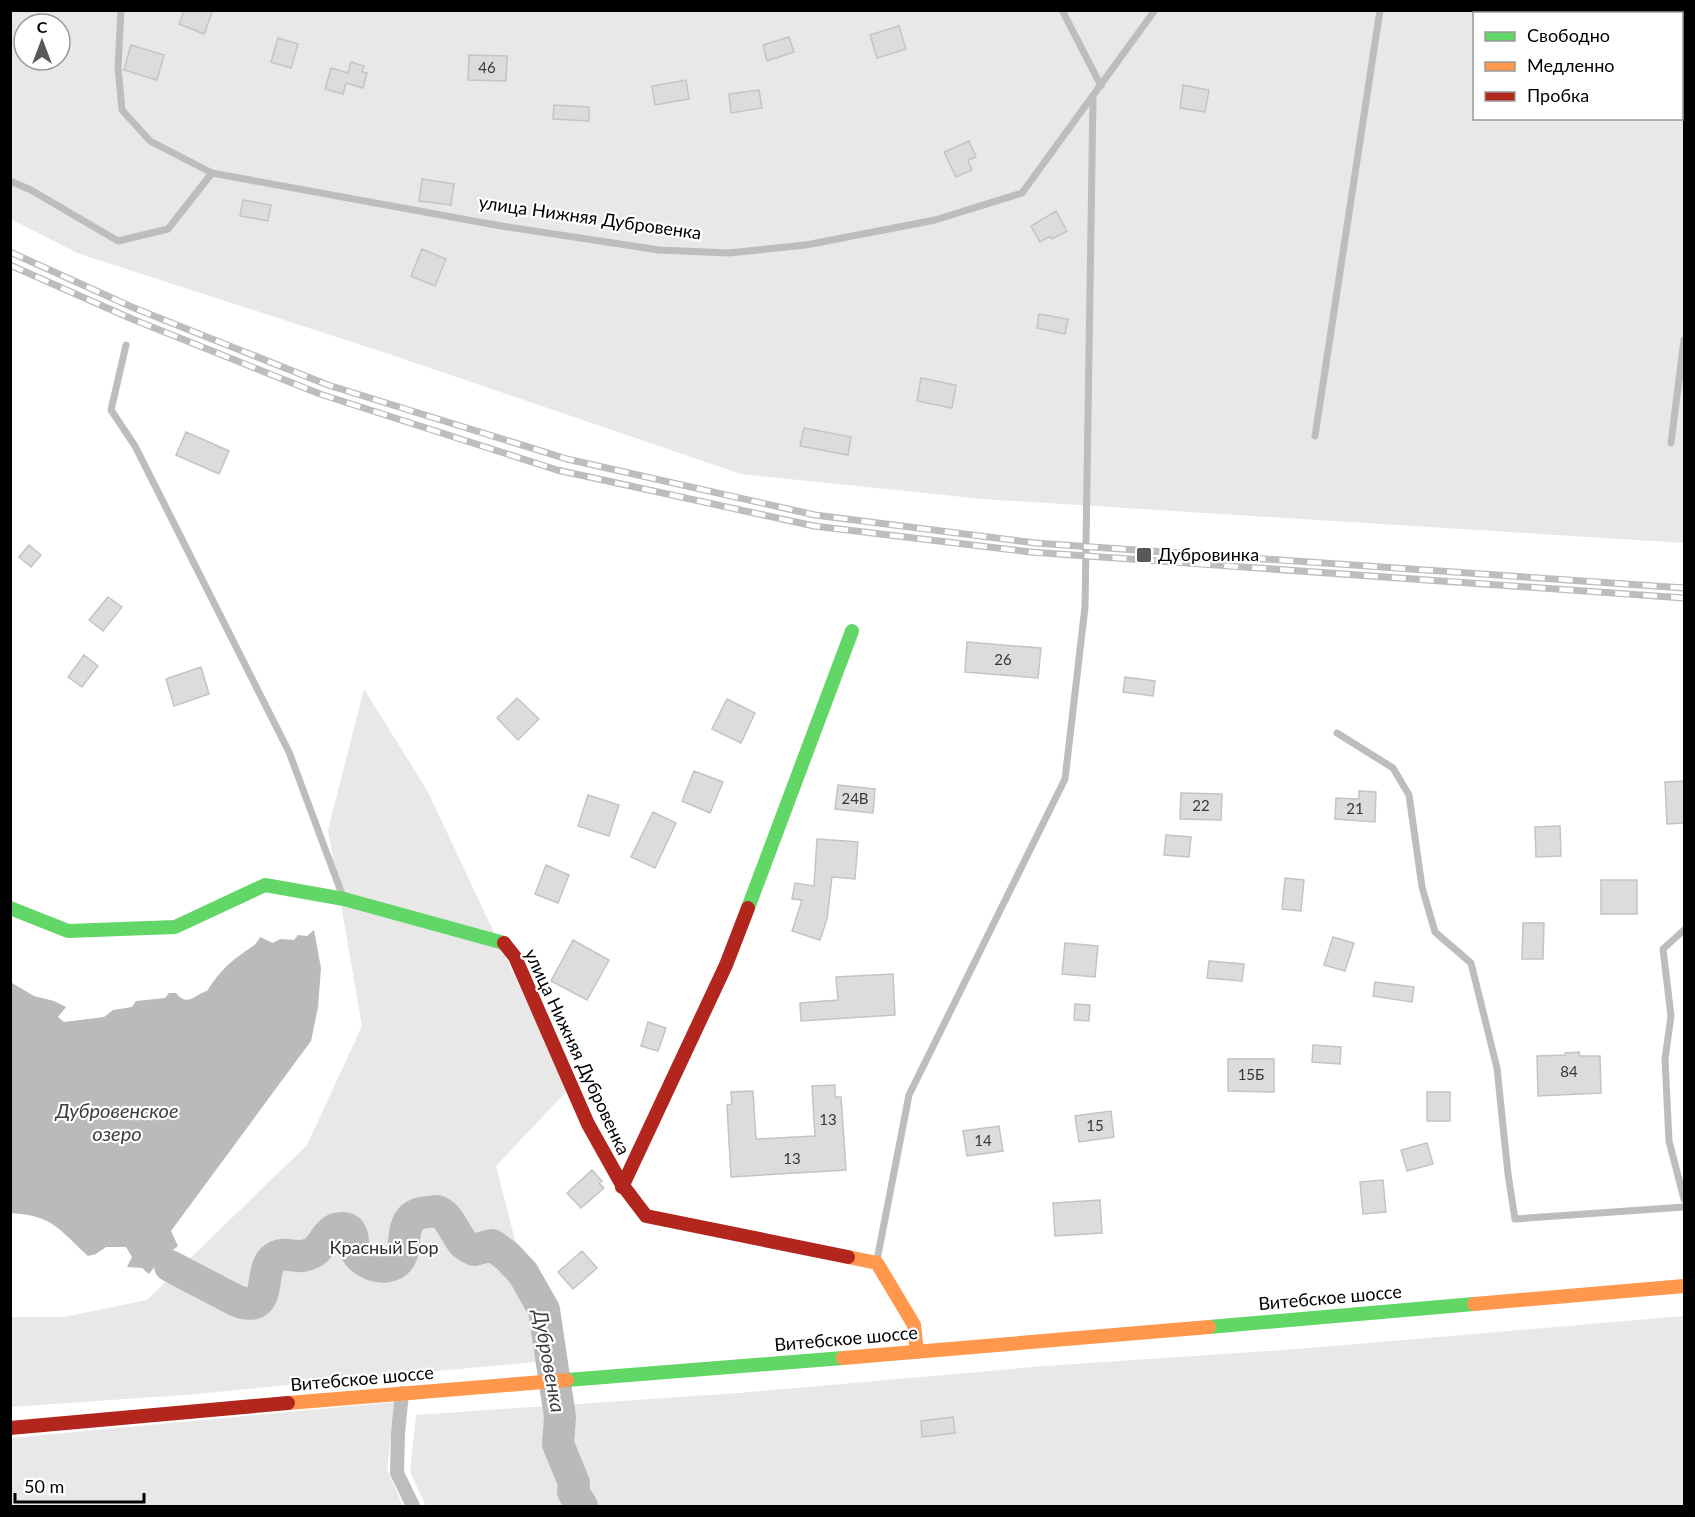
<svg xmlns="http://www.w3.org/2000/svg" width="1695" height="1517" viewBox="0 0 1695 1517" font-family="Lato,sans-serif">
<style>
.green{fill:#e8e8e8;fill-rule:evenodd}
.water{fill:#bababa}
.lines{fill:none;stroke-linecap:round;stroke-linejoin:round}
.river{stroke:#bababa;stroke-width:32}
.building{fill:#dcdcdc;stroke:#c4c4c4;stroke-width:1.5}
.lane{stroke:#bdbdbd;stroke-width:7}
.street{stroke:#bdbdbd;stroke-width:14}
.fast{stroke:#63d668;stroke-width:14}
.slow{stroke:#ff974d;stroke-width:14}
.jam{stroke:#b3261e;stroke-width:14}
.rail-casing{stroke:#bdbdbd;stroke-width:7}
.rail{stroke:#fff;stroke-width:4.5;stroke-dasharray:14;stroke-linecap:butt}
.poi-dot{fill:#595959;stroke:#fff;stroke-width:2}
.labels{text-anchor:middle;stroke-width:4.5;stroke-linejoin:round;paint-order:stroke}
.number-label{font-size:15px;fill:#373737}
.street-label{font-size:18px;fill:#000;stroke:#fff}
.poi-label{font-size:18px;fill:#000;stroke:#fff;text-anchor:start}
.park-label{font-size:18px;fill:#2d2d2d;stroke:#fff}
.water-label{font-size:20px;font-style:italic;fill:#3e3e3e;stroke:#fff}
</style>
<rect width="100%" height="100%" fill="#fff"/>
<path class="green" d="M10,11H1684V543L983,499L741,474L383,352L77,253L11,219ZM1474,14H1682V118H1474ZM24,24H60V60H24Z
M364,689L428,792L568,1090L496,1166L546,1361L183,1395L11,1407V1317H64L147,1300L307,1145L362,1026L328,830Z
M1684,1316V1506H426L410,1472L416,1415L739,1393L1045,1366L1298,1349Z
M395,1402L387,1469L403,1506H11V1438Z"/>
<path class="water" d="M314,930L321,968L318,1007L311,1041L171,1231L178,1246L159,1261L149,1274L142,1268L127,1267L132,1257L126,1247H106L96,1254L88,1256C58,1229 54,1216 11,1213L10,986L12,983L34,996L54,1001L66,1007L58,1017L64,1022L104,1017L113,1010L132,1007L136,1001L165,998L169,993H176C189,1008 194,994 207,991C216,976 228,963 243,953C252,946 254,948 260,937L273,943L280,939L294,940L298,935L307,936Z"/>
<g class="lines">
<path class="river" d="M170,1266L237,1301C277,1316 255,1266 277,1256C288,1251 297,1261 312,1253C325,1246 326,1227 343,1228C356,1229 351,1242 355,1250C362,1263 380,1271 394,1264C414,1253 391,1215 428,1212C431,1212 434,1211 437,1211C449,1214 455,1234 463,1243C466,1246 470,1248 474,1250L492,1245L507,1256L523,1273L544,1310L560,1417L558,1444L574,1483L573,1492L582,1506"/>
</g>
<path class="building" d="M184,10H213L204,34L179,24Z
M899,26L906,49L877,58L870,35Z
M789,37L794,52L767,61L763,45Z
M278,38L298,44L291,68L271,62Z
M131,45L164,55L157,80L124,70Z
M469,55L507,56L506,81L468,80Z
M351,62L364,66L362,72L367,73L363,88L346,83L343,94L325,89L331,68L348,73Z
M686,80L689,99L655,105L652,86Z
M1183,85L1209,90L1205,112L1180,108Z
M759,90L762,108L731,113L729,94Z
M554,105L589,107V121L553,119Z
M969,141L976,157L968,160L972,170L956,177L944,152Z
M422,179L454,184L451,205L419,201Z
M243,200L271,205L268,221L240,216Z
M1056,211L1067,231L1052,239L1050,236L1040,242L1031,226Z
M422,249L446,259L435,286L411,276Z
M1039,314L1068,319L1065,334L1037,328Z
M921,378L956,385L952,408L917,401Z
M804,428L851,437L848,455L800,446Z
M186,432L229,451L219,474L176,455Z
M29,545L41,555L31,567L19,557Z
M108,597L122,607L103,631L89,620Z
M967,642L1041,648L1038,678L965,672Z
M84,655L98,666L82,687L68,677Z
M201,667L209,694L174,706L166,679Z
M1125,677L1155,681L1153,696L1123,692Z
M517,698L539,719L518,740L497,718Z
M727,699L755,713L741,743L712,729Z
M694,771L723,782L710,813L682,801Z
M1684,781V823L1667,824L1665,782Z
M838,785L875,789L873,813L835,809Z
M1359,791L1376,792L1375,822L1335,819L1336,798L1359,799Z
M1181,793L1222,794L1221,820L1180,819Z
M588,795L619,805L609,836L578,826Z
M653,812L676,823L655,868L631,857Z
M1560,826L1561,856L1536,857L1535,827Z
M1166,835L1191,837L1189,857L1164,855Z
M817,839L858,842L855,879L832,877L827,919L820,940L792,931L802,900L792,899L795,883L814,886Z
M546,865L569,875L558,903L535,894Z
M1285,878L1304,880L1301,911L1282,909Z
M1601,880H1637V914H1601Z
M1523,923H1544L1543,959H1522Z
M1333,937L1354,943L1345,971L1324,965Z
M573,940L609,960L587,1000L551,981Z
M1065,943L1098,946L1095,977L1062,974Z
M1209,961L1244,964L1242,981L1207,978Z
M893,974L895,1015L801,1021L800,1003L838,1000L836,977Z
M1375,982L1414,987L1412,1002L1373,996Z
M1075,1004L1090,1005L1089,1021L1074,1020Z
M648,1022L666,1028L658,1051L641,1046Z
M1313,1045L1341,1047L1340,1064L1312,1062Z
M1579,1052L1580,1056H1600L1601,1093L1538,1096L1537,1056L1565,1055V1053Z
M1228,1059H1274V1092L1228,1091Z
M835,1085V1097H841L846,1170L731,1177L727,1105L732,1104L731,1092L753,1091L756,1139L815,1136L812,1086Z
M1427,1092H1450V1121H1427Z
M1111,1111L1114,1137L1079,1142L1075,1116Z
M999,1126L1003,1151L967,1156L963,1131Z
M1427,1143L1433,1164L1407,1171L1401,1150Z
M592,1170L602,1181L599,1183L604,1188L581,1208L567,1193Z
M1383,1180L1386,1212L1363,1214L1360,1182Z
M1100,1200L1102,1233L1055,1236L1053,1203Z
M582,1251L597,1268L573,1289L558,1272Z
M953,1417L955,1433L922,1437L921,1421Z"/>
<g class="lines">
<path class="lane" d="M121,10L118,68L122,110L150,141L212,173L501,226L659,250L729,253L806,245L935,220L1022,193L1155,10
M1062,10L1101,86
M1526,14L1527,10
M10,181L31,190L118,241L168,229L212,173
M126,345L111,410L135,446L289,752L343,897
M1315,436L1380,10
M1671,443L1684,340
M1337,733L1393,768L1409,795L1422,887L1435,932L1471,963L1497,1068L1508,1174L1515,1219L1684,1207
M1684,930L1663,949L1671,1016L1665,1059L1669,1141L1684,1199
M877,1260L909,1095L1065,779L1085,607L1093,98"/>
<path class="street" d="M402,1393L398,1433L397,1473L413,1506"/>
<path class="fast" d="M10,908L68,931L175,927L265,885L344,899L504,943
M748,908L852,631
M1209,1327L1474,1304
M567,1380L843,1358"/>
<path class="slow" d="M848,1257L877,1263L914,1325L917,1352
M1474,1304L1684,1286
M843,1358L1209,1327
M288,1403L567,1380"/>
<path class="jam" d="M504,943L515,957L588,1124L621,1183L646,1216L848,1257
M622,1187L726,965L748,908
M10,1428L288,1403"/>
<g class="rail-casing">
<path id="rail" d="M10,252L134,308L328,385L567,459L815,515L1035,543L1684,588
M10,265L132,319L320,394L557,470L814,526L1030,552L1684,598"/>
</g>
<use href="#rail" class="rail"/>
</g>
<rect class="poi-dot" x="1136" y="547" width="16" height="16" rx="3"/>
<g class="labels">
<g class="number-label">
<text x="487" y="73">46</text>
<text x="1003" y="665">26</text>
<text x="855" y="804">24В</text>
<text x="1201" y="811">22</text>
<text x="1355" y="814">21</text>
<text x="1569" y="1077">84</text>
<text x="1251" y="1080">15Б</text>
<text x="828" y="1125">13</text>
<text x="1095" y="1131">15</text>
<text x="983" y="1146">14</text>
<text x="792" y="1164">13</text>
</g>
<g class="street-label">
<text transform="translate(590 218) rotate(8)" y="6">улица Нижняя Дубровенка</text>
<text transform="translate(577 1052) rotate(65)" y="6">улица Нижняя Дубровенка</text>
<text transform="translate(1330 1298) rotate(-5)" y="6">Витебское шоссе</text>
<text transform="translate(846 1339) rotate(-5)" y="6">Витебское шоссе</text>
<text transform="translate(362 1379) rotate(-5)" y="6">Витебское шоссе</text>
</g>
<g class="poi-label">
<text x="1158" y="561">Дубровинка</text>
</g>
<g class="park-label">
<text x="384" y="1254">Красный Бор</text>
</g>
<g class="water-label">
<text x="117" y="1118">Дубровенское<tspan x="117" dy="23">озеро</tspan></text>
<text transform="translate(549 1361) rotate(80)" y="7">Дубровенка</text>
</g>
</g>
<rect width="1695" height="1517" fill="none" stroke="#000000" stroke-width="24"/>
<rect x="1473" y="12" width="210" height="108" fill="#ffffff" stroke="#999999" stroke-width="1.5"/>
<rect x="1485" y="32" width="30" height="9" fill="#63d668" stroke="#999999" stroke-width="1.5"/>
<text x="1527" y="42" font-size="18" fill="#000000">Свободно</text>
<rect x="1485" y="62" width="30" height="9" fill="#ff974d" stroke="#999999" stroke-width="1.5"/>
<text x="1527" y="72" font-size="18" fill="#000000">Медленно</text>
<rect x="1485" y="92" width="30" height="9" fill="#b3261e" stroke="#999999" stroke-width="1.5"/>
<text x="1527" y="102" font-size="18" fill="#000000">Пробка</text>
<g transform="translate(42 42)"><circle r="28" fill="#ffffff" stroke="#999999" stroke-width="1.5"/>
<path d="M0-4.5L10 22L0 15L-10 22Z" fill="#595959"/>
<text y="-9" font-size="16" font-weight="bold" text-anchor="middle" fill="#000000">С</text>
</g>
<path d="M15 1493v9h129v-9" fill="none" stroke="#000000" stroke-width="3"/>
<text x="24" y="1493" font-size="18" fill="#000000" stroke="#ffffff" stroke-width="4.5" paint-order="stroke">50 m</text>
</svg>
